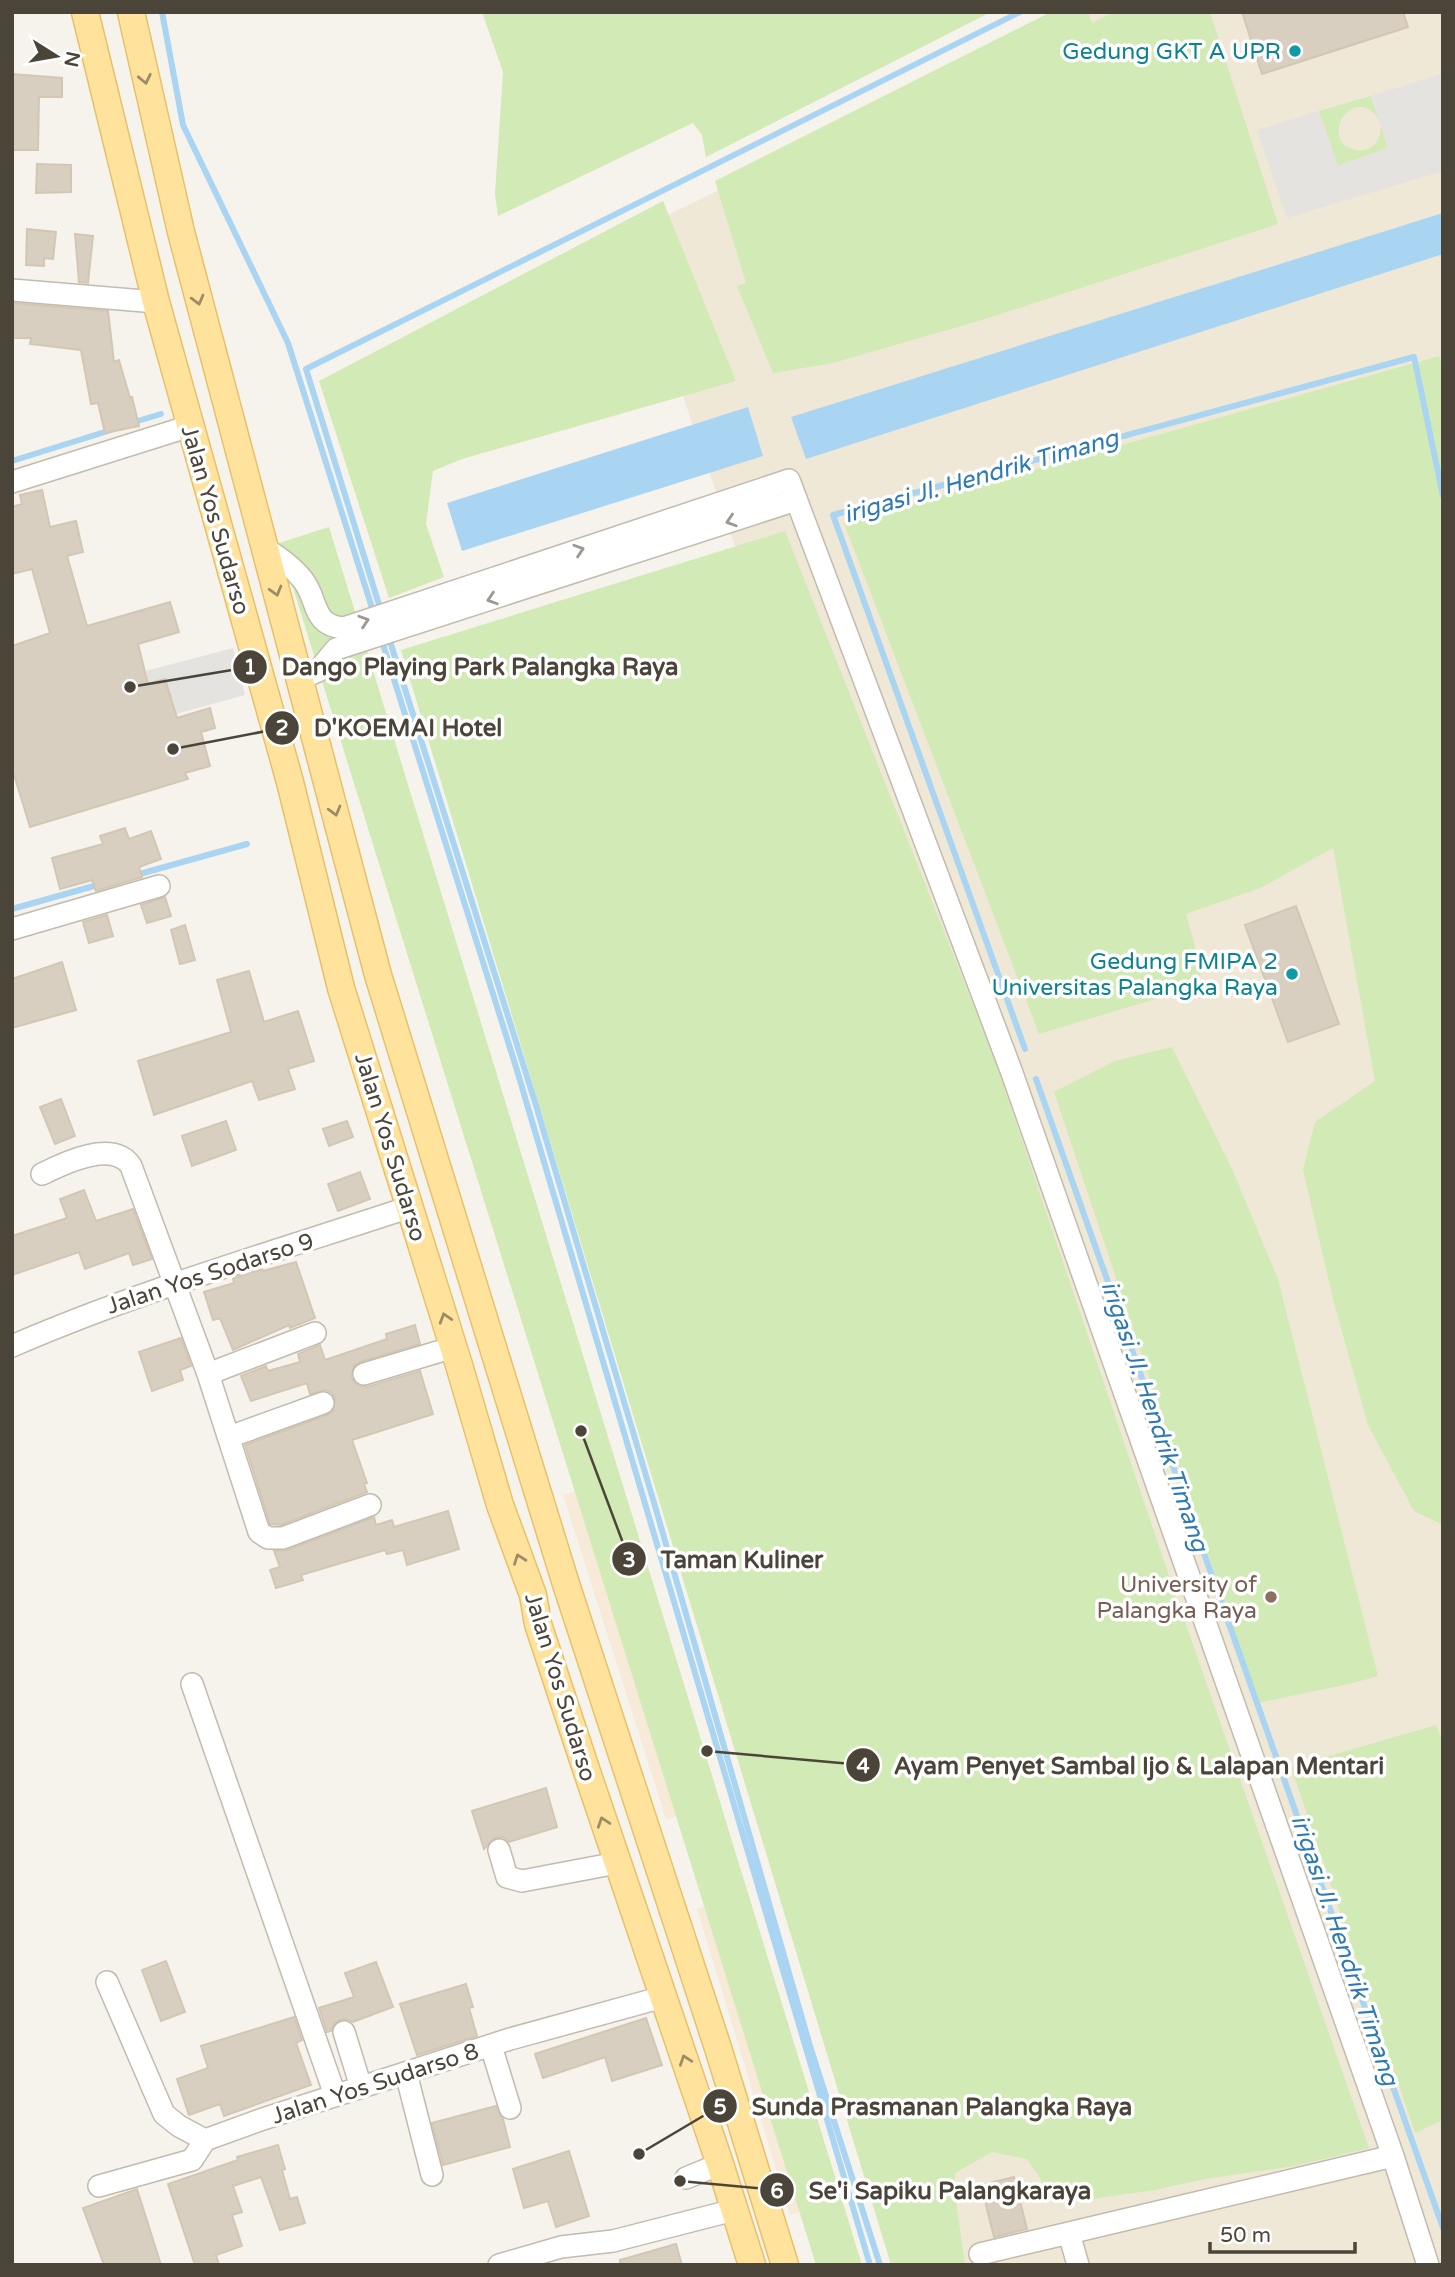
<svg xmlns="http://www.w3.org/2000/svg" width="1455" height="2277" viewBox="0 0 1455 2277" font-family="'Varela Round',sans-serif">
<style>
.commercial{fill:#f7ead8}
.education{fill:#efe8d6}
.green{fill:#d2eab5}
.parking{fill:#e5e3e0}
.water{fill:#a9d4f2}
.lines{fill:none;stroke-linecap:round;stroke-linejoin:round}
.stream{stroke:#a9d4f2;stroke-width:6}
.building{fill:#d8cfc1;stroke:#d3c7b4;stroke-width:2}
.minor-casing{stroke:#c2bbae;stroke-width:24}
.major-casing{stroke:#e6c16a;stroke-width:29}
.minor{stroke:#fff;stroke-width:21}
.major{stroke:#ffe39c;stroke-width:26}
.oneway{stroke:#9c8c66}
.oneway2{stroke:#9c9892}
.culture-dot{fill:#0f9aa8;stroke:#fff;stroke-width:2.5}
.education-dot{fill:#8d6e63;stroke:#fff;stroke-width:2.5}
.labels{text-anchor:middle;stroke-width:7;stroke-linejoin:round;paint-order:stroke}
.culture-label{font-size:23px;fill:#0d838f;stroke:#fff;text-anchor:end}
.street-label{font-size:23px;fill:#4b4439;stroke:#fff}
.education-label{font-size:23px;fill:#785e54;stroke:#fff;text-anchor:end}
.water-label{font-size:24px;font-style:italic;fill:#2e7ab2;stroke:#fff}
.leader{fill:none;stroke:#4b4439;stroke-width:2.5}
.callout-dot{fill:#4b4439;stroke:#fff;stroke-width:2.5}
.mark-label{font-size:21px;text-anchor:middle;font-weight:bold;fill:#fff}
.callout-label{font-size:24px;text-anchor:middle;font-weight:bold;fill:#4b4439;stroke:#fff;stroke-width:7;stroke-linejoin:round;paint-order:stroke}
</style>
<rect width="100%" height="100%" fill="#f6f3ec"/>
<path class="commercial" d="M621,1479L721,1804L666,1819L563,1495Z
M748,1893L842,2199L790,2215L697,1909Z"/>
<path class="education" d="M1083,12H1443V2265H917L886,2158L1261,2062L627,235Z"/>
<path class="green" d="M482,12H991L706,157L702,135L693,123L498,216L495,194L503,72Z
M1051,12H1088L1092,23L1114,12H1210L1278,224L982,320L833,363L773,373L737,286L746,283L715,181Z
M1371,96L1379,119C1351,80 1316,146 1358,150C1373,152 1381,139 1381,126L1388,148L1338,166L1319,111Z
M663,201L736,381L462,459L433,471L426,524L444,577L389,598L319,381Z
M1439,356L1443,368V1525L1414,1511L1368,1425L1334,1303L1303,1170L1315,1122L1375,1081L1333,848L1260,888L1186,914L1202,972L1192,988L1039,1034L844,523Z
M329,527L862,2265H816L279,543Z
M785,531L994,1057L1169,1576L1369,2148L1294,2166L1205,2179L1155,2190L1084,2200L1047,2197L1040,2178L1027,2159L992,2152L955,2173V2194L965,2265H891L401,650Z
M1172,1047L1232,1169L1278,1279L1378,1676L1353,1683L1258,1703L1054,1092L1115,1061Z
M1436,1725L1443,1742V2120L1415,2133L1291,1767Z"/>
<path class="parking" d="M1440,74L1443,75V171L1287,218L1257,130L1319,111L1338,166L1388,148L1371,96Z
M233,648L245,695L158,719L146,671Z"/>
<path class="water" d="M1443,213V254L806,459L791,417Z
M748,407L763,456L462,551L447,503Z"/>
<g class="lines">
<path class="stream" d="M162,12L183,125L288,343L374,614
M131,423L161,414
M12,461L111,430
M381,611L306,369L1020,12
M388,635L535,1102L655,1506L810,2046L880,2265
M381,638L516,1067L870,2265
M136,875L247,844
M12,909L101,884
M1025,1049L833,515L1414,357L1443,496
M1036,1079L1443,2228"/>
</g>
<path class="building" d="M1242,12H1403L1408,27L1262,74Z
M12,74L62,78V97H39L38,150H12Z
M37,164L71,165V192L36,193Z
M27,229L56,232L53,259L44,258V266L26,265Z
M75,234L93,236L88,283L79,282Z
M12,303L108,311L114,362L119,360L130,398L132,397L139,426L105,433L98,403L91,404L81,350L30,344L31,338H12Z
M42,490L50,527L76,521L83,552L67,556L87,626L170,602L179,632L138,644L148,684L165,679L177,718L210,708L215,728L201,732L210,766L185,773L188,779L30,827L12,768V646L50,633L32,569L12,574V507L22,504L20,495Z
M125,828L129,839L151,831L161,859L139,867L142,877L96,891L92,880L60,889L52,858L103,844L100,836Z
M165,897L171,916L147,923L141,905Z
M1296,906L1339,1024L1288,1042L1245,925Z
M107,915L113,936L89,943L83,922Z
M185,925L195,960L180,964L171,930Z
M62,962L76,1010L12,1028V979Z
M249,971L264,1022L298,1011L314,1061L288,1069L295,1089L259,1100L252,1081L154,1115L138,1061L231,1032L217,980Z
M61,1099L75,1136L55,1144L40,1107Z
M226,1121L236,1150L192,1166L182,1136Z
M347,1121L353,1137L329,1146L323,1129Z
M360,1172L370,1199L338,1211L328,1184Z
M84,1190L96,1221L133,1209L152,1259L133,1265L129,1253L85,1269L79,1252L12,1275V1236L67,1218L60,1199Z
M296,1262L315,1318L290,1328L289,1325L233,1350L220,1318L213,1320L204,1292L234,1283L233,1278L262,1269L263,1271Z
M415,1325L420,1344L360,1362L354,1366L351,1377L356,1384L367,1387L420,1371L433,1414L352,1440L367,1483L364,1484L367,1492L281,1525L270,1524L245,1445L327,1415L333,1411L335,1399L332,1393L326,1390L310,1394L307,1383L251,1401L241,1376L266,1366L268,1371L300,1362L298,1354L320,1345L325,1360L387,1339L386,1334Z
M181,1338L191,1366L180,1370L183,1380L152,1391L139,1352Z
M448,1511L459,1549L407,1565L403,1550L387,1554L385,1550L301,1575L303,1580L276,1588L270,1570L280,1567L274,1551L288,1550L374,1517L376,1525L392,1520L394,1527Z
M546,1788L557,1827L509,1842L503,1837L495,1838L484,1849L472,1811Z
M166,1961L185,2012L161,2021L142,1970Z
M376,1962L393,2007L353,2022L346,2019L340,2020L334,2024L331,2031L327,2032L319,2008L354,1997L345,1973Z
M466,1984L473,2007L469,2008L477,2036L417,2055L400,2004Z
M294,2017L302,2040L296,2043L311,2085L224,2116L220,2104L189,2115L177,2079L208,2068L201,2046Z
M646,2018L662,2065L612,2081L605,2057L543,2078L535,2054Z
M496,2106L503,2119L510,2147L443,2165L432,2123Z
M278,2145L285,2169L282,2170L290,2199L297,2197L305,2223L280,2230L261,2177L233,2186L242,2212L232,2215L242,2246L216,2255L219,2265H195L168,2184L238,2160L237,2157Z
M569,2151L589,2216L556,2227L548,2201L524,2208L513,2169Z
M1014,2177L1027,2229L994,2237L981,2185Z
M137,2189L161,2265H104L83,2208Z
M676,2244L682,2265H620V2260Z"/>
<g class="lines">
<g class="minor-casing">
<path id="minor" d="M12,290L156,302
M12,482L190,426
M263,547C278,557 292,566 303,580C319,601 311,625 344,628L789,480L1012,1073L1393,2156L1428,2265
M300,679L318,671L336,649L796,500
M12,929L159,886
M42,1174C64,1163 113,1139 131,1166L208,1374L259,1532L268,1538H283L370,1505
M12,1346C141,1290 277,1251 410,1207
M208,1374L315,1333
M364,1374L454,1347
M229,1437L323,1403
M192,1684L335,2095
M499,1850L507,1877L522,1881L617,1863
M107,1982L164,2114L179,2126L205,2140
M344,2032L361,2087
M491,2046L510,2108
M406,2073L432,2175
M686,2178L720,2164
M99,2186L192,2160L205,2140L263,2119L510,2039L663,1997
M980,2254L1069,2233
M499,2265L561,2247L613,2241L734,2210
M1078,2265L1069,2233L1393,2156"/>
</g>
<g class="major-casing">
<path id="major" d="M85,12L156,302L290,782L341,988L459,1365L500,1505L533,1595L538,1624L584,1763L720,2164L752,2265
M131,12L181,232L378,975L566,1584L718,2048L785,2265"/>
</g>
<use href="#minor" class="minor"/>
<use href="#major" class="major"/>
</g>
<defs><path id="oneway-chevron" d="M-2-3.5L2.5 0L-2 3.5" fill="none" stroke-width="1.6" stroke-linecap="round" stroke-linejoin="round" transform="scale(1.75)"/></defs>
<g class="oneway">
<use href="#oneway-chevron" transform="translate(145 79) rotate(78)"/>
<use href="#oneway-chevron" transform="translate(198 300) rotate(75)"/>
<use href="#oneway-chevron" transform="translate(276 591) rotate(74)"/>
<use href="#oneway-chevron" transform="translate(335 811) rotate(75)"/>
<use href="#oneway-chevron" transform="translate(445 1318) rotate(-107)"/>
<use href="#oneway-chevron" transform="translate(519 1559) rotate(-110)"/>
<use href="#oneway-chevron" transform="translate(603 1822) rotate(-108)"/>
<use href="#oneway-chevron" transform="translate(685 2060) rotate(-109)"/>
</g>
<g class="oneway2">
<use href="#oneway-chevron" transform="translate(731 521) rotate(162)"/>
<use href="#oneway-chevron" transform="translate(579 550) rotate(-18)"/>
<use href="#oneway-chevron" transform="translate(492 599) rotate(162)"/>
<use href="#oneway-chevron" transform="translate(364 621) rotate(-18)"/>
</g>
<g class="culture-dot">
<circle cx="1295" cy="51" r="7"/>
<circle cx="1292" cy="974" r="7"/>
</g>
<circle class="education-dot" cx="1271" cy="1597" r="7"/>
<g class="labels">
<g class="culture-label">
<text x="1281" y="59">Gedung GKT A UPR</text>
<text x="1278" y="969">Gedung FMIPA 2<tspan x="1278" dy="26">Universitas Palangka Raya</tspan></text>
</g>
<g class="street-label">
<text transform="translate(216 520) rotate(74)" y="8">Jalan Yos Sudarso</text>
<text transform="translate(391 1147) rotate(73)" y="8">Jalan Yos Sudarso</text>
<text transform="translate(210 1273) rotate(-18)" y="8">Jalan Yos Sodarso 9</text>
<text transform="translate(561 1687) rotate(73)" y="8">Jalan Yos Sudarso</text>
<text transform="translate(375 2083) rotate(-18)" y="8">Jalan Yos Sudarso 8</text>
</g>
<g class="education-label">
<text x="1257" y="1592">University of<tspan x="1257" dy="26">Palangka Raya</tspan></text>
</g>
<g class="water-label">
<text transform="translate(981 476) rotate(-16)" y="8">irigasi Jl. Hendrik Timang</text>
<text transform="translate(1155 1416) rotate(71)" y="8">irigasi Jl. Hendrik Timang</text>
<text transform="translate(1345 1950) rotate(71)" y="8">irigasi Jl. Hendrik Timang</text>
</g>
</g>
<path class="leader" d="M130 687L250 667M173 749L282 728M581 1431L629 1559M707 1751L863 1765M639 2154L720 2106M680 2181L777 2190"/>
<g class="callout-dot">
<circle cx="130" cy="687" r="7"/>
<circle cx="173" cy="749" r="7"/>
<circle cx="581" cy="1431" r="7"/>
<circle cx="707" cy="1751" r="7"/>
<circle cx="639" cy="2154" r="7"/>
<circle cx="680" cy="2181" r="7"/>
<circle cx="250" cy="667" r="18"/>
<circle cx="282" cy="728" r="18"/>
<circle cx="629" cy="1559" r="18"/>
<circle cx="863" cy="1765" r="18"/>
<circle cx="720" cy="2106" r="18"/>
<circle cx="777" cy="2190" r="18"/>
</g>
<g class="mark-label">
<text x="250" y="674">1</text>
<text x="282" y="735">2</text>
<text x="629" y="1567">3</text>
<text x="863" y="1773">4</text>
<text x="720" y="2114">5</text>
<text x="777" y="2198">6</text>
</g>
<g class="callout-label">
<text x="480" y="675">Dango Playing Park Palangka Raya</text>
<text x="408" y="736">D'KOEMAI Hotel</text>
<text x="742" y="1568">Taman Kuliner</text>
<text x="1139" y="1774">Ayam Penyet Sambal Ijo &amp; Lalapan Mentari</text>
<text x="942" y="2115">Sunda Prasmanan Palangka Raya</text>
<text x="950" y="2199">Se'i Sapiku Palangkaraya</text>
</g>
<rect width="1455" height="2277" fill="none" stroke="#4b4439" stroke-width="28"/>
<g transform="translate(56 56) rotate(101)" stroke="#ffffff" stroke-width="5" paint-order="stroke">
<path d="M0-5L12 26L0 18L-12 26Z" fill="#4b4439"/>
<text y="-10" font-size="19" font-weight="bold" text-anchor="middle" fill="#4b4439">N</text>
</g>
<path d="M1210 2242v10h145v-10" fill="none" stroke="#4b4439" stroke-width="3.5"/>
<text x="1220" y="2242" font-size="21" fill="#4b4439" stroke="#ffffff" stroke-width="5" paint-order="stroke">50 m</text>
</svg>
